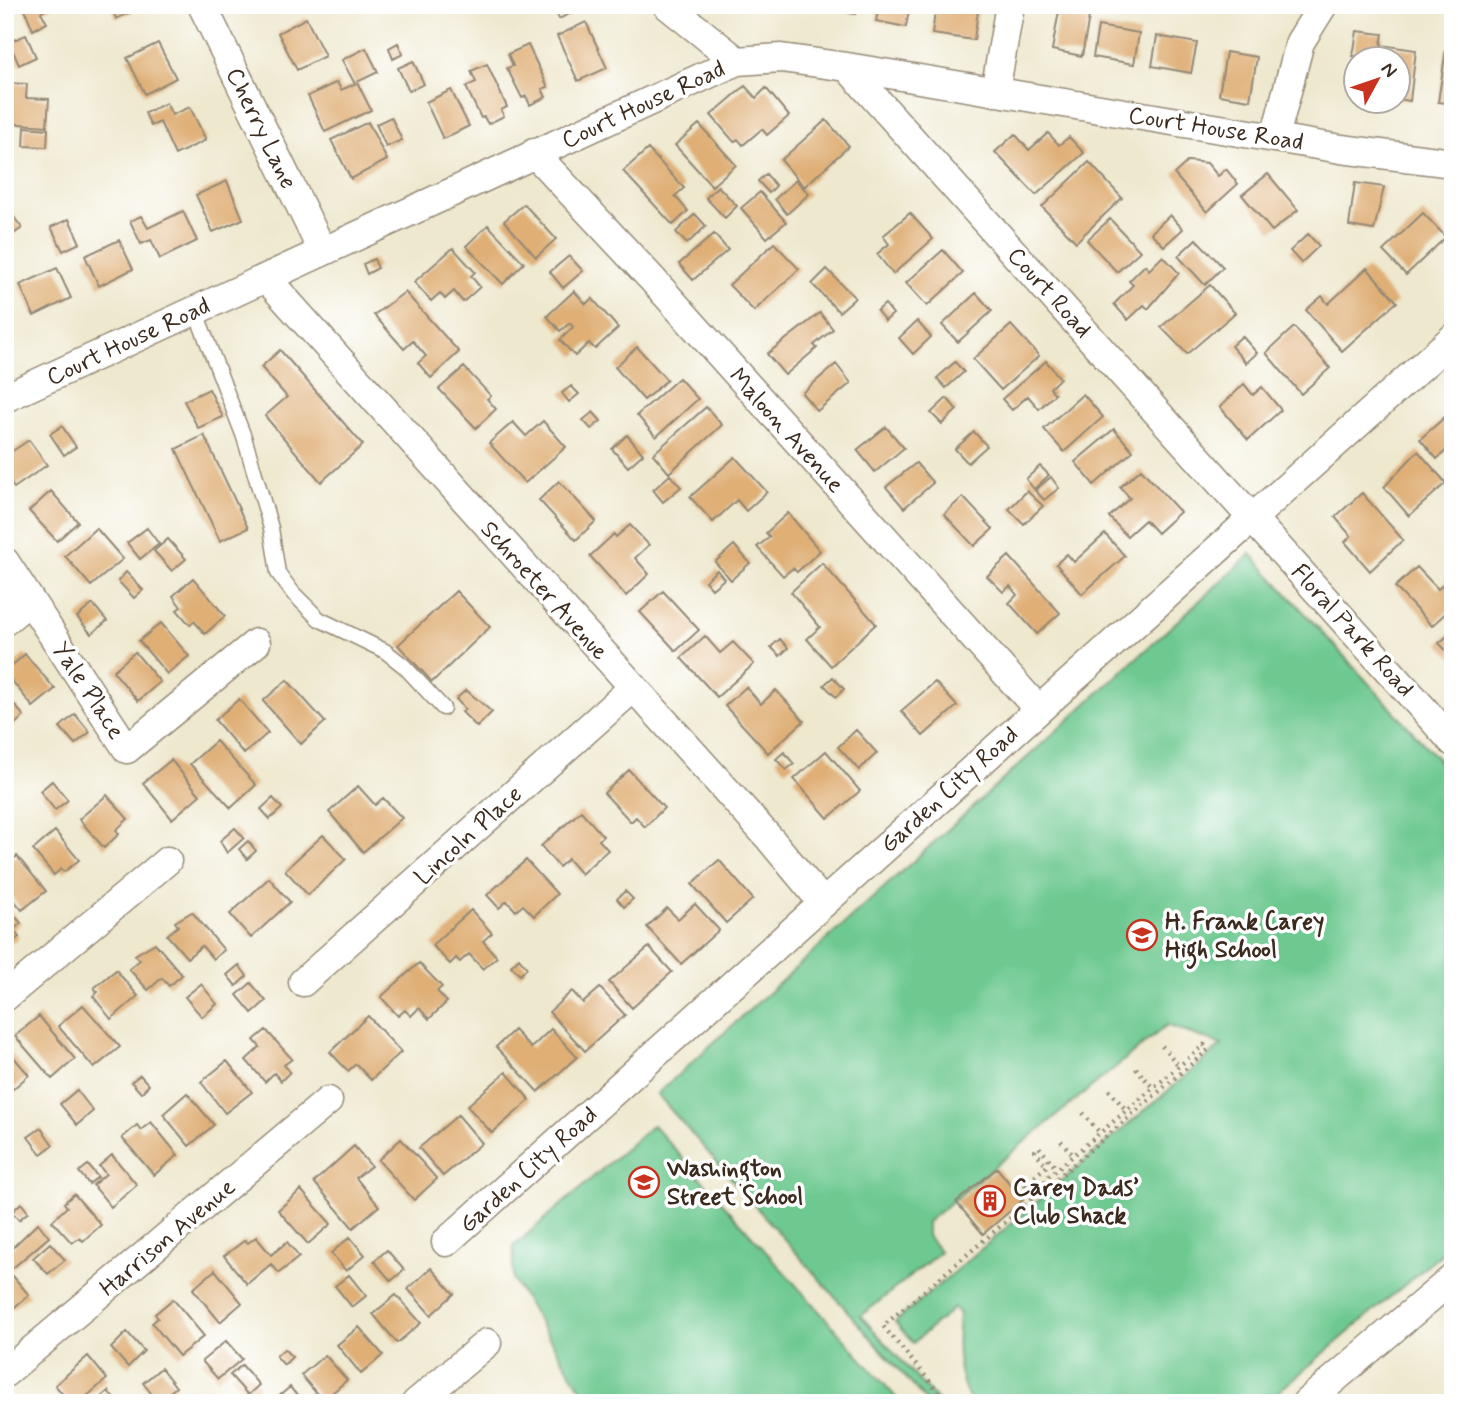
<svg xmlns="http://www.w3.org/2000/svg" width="1458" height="1408" viewBox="0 0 1458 1408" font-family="Mynerve,sans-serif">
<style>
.green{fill:#6ec991;stroke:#547a58;stroke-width:2}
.building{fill:#dfaf76}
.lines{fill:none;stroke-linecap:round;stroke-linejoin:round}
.service-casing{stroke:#948976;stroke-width:17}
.minor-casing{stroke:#948976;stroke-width:31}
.path{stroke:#948976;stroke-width:4.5;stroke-dasharray:2 5;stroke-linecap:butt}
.service{stroke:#fff;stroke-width:14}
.minor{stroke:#fff;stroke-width:28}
.labels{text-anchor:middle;stroke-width:7;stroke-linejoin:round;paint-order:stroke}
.street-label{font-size:24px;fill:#3b2a1e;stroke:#fff}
.poi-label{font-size:24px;font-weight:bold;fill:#3b2a1e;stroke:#fff;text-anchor:start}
</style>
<rect width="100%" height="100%" fill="#fff"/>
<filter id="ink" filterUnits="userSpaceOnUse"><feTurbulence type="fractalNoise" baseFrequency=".0143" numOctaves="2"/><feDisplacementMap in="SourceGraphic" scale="14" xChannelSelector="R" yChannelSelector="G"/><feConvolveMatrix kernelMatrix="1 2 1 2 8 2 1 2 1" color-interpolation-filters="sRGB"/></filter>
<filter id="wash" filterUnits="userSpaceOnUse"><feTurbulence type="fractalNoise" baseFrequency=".00686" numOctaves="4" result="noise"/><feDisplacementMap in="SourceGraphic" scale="28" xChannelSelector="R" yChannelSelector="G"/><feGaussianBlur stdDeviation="1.57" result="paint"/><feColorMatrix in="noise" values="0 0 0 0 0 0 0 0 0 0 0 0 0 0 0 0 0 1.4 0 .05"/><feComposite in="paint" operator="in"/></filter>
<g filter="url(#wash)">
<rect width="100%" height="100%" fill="#eee8ce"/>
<path class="green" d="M1251,554L1453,776V1244L1265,1403H971C956,1374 956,1345 959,1314L954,1308L913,1343L895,1322L1222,1045L1167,1025L927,1222V1236L940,1252L861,1316L939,1403H928L657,1094Z
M653,1125L901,1403H590L513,1280L514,1246Z"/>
<g id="blocks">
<path class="building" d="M23,5H56L41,12L47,23L33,30Z
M111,5H139L140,8L116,19Z
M553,5H581L582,8L559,19Z
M811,5H857L856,14Z
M879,5H910L906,27L876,21Z
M936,5H970L969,10L978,11L974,40L932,34Z
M1060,5L1091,6L1082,56L1052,50Z
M306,18L325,56L297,70L278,33Z
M586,22L607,68L578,81L557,36Z
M1098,26L1139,33L1134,64L1093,57Z
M1357,31L1383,34L1381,45L1416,50L1410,101L1398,99V60L1353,56Z
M26,35L36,57L19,65L9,42Z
M1157,36L1197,43L1191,73L1152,66Z
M158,43L176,78L145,94L127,58Z
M398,43L403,54L393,59L389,48Z
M528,45L548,87L542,89L546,97L530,105L526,96L522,98L507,68L513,66L508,54Z
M366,48L378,72L357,82L371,110L325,132L308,96L337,82L341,90L355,84L342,60Z
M1446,49L1453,50V104L1438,102Z
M1226,52L1257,57L1250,100L1219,95Z
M413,61L424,84L409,91L398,68Z
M487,64L507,107L501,110L504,116L488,124L484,117L481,118L466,87L476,82L471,71Z
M5,83L27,84L26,98L49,99L47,126L5,123Z
M745,86L756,98L766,88L789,116L767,135L762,129L743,145L738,139L734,142L711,115Z
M451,90L469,126L443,139L426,102Z
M166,103L172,115L190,107L206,140L175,155L160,122L151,126L145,113Z
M391,117L402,140L386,147L376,124Z
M826,120L849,146L804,187L781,160Z
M368,122L387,160L351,179L331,140Z
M699,124L736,165L712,186L675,145Z
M25,127L48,129L47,147L24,146Z
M1048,133L1059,145L1069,137L1084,153L1036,195L995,152L1015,134L1029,150Z
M648,149L684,188L675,196L688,211L673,225L623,171Z
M1188,161L1207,163L1218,176L1226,169L1238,184L1207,212L1174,174Z
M1089,162L1122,198L1076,242L1042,207Z
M766,174L776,186L769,193L758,181Z
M1268,174L1298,210L1272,231L1242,195Z
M796,180L809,194L787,214L775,199Z
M227,181L243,219L213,232L196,195Z
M1355,183L1384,187L1374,230L1349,226Z
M718,186L737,206L725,218L706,198Z
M760,192L786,222L767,238L741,208Z
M524,204L556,239L536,257L504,221Z
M5,205L22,228L5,240Z
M183,211L197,241L160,259L151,240L141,244L130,221L141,216L148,228Z
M910,213L933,239L893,274L877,254L889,244L883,236Z
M1423,213L1446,237L1406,275L1383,251Z
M695,214L706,226L687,244L676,232Z
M1170,215L1183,229L1164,246L1151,233Z
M69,219L80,243L63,251L51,227Z
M1110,219L1140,251L1117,272L1087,240Z
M488,225L524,263L503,284L466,246Z
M714,234L728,250L693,280L679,264Z
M1308,234L1319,246L1301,263L1290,251Z
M1196,239L1223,267L1205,285L1178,256Z
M119,240L133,269L99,286L85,256Z
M774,243L799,269L754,311L729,285Z
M453,248L475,272L471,276L480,287L463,302L454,291L445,299L440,293L431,301L414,282Z
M943,250L963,273L927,306L906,283Z
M569,256L583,271L563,288L550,272Z
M1163,256L1179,273L1148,309L1144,305L1128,320L1114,304L1133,285L1129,281L1145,265L1149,270Z
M374,259L378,268L367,274L363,264Z
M57,268L71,298L34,316L20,285Z
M1367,268L1397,302L1342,351L1306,310L1322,296L1328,304Z
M827,269L855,298L839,312L812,284Z
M1210,285L1235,313L1187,354L1161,327Z
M574,291L586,304L592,298L618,328L595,349L589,343L575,356L560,340L573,327L570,323L560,331L547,316Z
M405,292L459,352L431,378L418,363L426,356L413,341L404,349L374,315Z
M976,293L992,311L958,342L942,325Z
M885,304L893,314L885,321L877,311Z
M820,313L833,329L814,345L817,348L785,375L767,354Z
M917,321L931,337L913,354L899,338Z
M1011,325L1039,356L1001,390L973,359Z
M1294,327L1330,368L1301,394L1266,353Z
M1242,336L1257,353L1246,363L1231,346Z
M637,347L667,380L644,400L615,367Z
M280,350L363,445L321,482L265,416L287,397L261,367Z
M1046,361L1060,378L1050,388L1055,394L1039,409L1028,396L1012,410L1002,399Z
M955,362L964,372L946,388L937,378Z
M836,364L851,383L817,411L802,393Z
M464,367L491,396L487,399L496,409L476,428L439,389Z
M679,378L698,399L656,437L637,415Z
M1244,384L1253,395L1262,387L1281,410L1248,440L1220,407Z
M571,386L579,394L569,402L562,393Z
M209,389L223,417L198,428L184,401Z
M1083,394L1103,417L1064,452L1044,429Z
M947,398L957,410L942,424L931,413Z
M706,407L722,425L669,473L653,454Z
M1453,410V455L1448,449L1437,459L1420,439Z
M593,412L601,421L591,429L583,420Z
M543,421L566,447L525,483L489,443L513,422L526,436Z
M62,426L76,447L64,455L50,434Z
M886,427L904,448L875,472L857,450Z
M1114,429L1133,451L1094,485L1075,462Z
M974,432L987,446L968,463L955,449Z
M204,435L248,528L220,541L176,449Z
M627,435L643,454L628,467L612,449Z
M29,440L47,465L14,488L5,476V456Z
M1418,451L1446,483L1409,516L1384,487Z
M735,457L767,492L746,511L737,500L713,522L690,497Z
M916,463L933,483L904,508L886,487Z
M1040,466L1049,475L1034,489L1026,479Z
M1141,469L1180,512L1157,533L1145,520L1127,536L1109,517L1130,498L1120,487Z
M670,475L681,487L663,502L653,490Z
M1051,477L1059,488L1044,500L1035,490Z
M559,481L596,521L576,540L539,500Z
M51,491L78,522L57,541L29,511Z
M1027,491L1043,506L1024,524L1009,509Z
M1362,493L1403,540L1370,571L1345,542L1351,536L1335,517Z
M963,497L993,529L974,546L944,514Z
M788,513L820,551L797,572L793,568L783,576L757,547L770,537L766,533Z
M630,525L649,545L635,558L649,574L626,596L590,556L614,534L616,537Z
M96,528L123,559L91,586L65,556Z
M147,528L159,544L140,559L127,543Z
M1105,534L1125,556L1082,594L1056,564L1067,554L1074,562Z
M168,539L186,559L172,571L154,551Z
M734,545L750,563L731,580L715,562Z
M1009,556L1060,613L1037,634L1009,603L1017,595L1010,586L1003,592L987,576Z
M822,563L876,624L831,666L807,639L820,627L791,592Z
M1417,567L1438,589L1448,580L1453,585V606L1432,626L1395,587Z
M717,570L724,579L712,589L705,581Z
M126,572L143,590L134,598L118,581Z
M193,578L225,616L205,634L194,621L190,625L177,610L181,607L173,596Z
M456,591L490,627L432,682L398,645Z
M663,591L699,630L676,651L640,612Z
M93,604L107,621L91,634L77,617Z
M161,623L189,656L167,674L139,641Z
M1453,631V658L1439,643Z
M705,636L720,653L733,642L754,664L717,697L681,658Z
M780,639L788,648L780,656L771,647Z
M135,652L160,682L138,701L113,671Z
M25,654L55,689L33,707L5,672Z
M833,677L844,689L836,697L824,685Z
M287,680L325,722L301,744L263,701Z
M935,682L957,706L923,736L901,711Z
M746,687L761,704L776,690L804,721L768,753L725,706Z
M466,690L492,712L477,727L462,712L465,709L456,699Z
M5,694L24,716L5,733Z
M239,699L268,733L244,754L215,720Z
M75,714L90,732L75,744L60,727Z
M856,730L877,753L859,770L838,747Z
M216,741L256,785L231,808L190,764Z
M826,751L860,791L828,818L794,779Z
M784,752L794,764L786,770L776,759Z
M171,760L200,795L172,819L143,783Z
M629,770L664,808L645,827L636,817L631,822L604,793Z
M52,781L68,800L55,810L40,791Z
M358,786L375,805L383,798L402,818L363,852L329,812Z
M107,795L128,819L116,830L119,834L104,848L79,819Z
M273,798L282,808L270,819L261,809Z
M581,811L603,836L599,840L608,850L581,874L568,859L559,867L541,846Z
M235,828L244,838L227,853L220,841Z
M55,831L79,860L64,872L61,869L54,875L33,850Z
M323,835L346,859L308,895L285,870Z
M248,841L256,851L247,859L239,849Z
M17,856L46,891L22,910L5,889V866Z
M526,860L557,894L534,916L523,905L516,911L507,901L499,908L487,895Z
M719,860L753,899L726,923L692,884Z
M269,878L290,902L251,938L230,914Z
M625,891L633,899L624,907L617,899Z
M695,904L719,930L681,964L647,927L667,908L678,919Z
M5,905L21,923L13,930L19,937L5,948Z
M471,910L492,933L483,941L497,957L483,969L469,954L460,962L456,958L450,964L432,945Z
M192,912L224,950L213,959L202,946L187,958L167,935L178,926L175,922Z
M155,943L182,975L169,986L162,978L148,990L129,969L140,960L135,955Z
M649,947L672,972L632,1008L609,982Z
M519,958L527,968L520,975L511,966Z
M419,963L442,987L437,991L447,1002L429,1019L419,1008L411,1016L405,1010L398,1016L381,997Z
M239,965L247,976L236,986L227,975Z
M116,970L138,996L111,1019L93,996L98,992L94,988Z
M251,983L266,1001L252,1013L237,995Z
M201,984L217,1004L202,1017L185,997Z
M600,988L625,1015L585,1051L549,1012L572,991L583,1003Z
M83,1005L120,1047L94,1068L58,1026Z
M39,1016L75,1059L52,1079L15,1036Z
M368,1016L401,1052L371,1080L356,1064L348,1071L330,1052Z
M551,1029L577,1057L538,1092L496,1047L514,1030L531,1048Z
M266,1030L292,1059L284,1065L290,1072L281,1081L274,1073L265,1082L246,1060L260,1047L254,1040Z
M5,1047L29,1075L12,1090L5,1083Z
M227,1061L252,1092L225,1113L201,1082Z
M506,1072L530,1100L492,1133L467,1106Z
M140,1075L149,1085L141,1093L131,1082Z
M77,1090L93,1111L77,1125L60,1104Z
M187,1093L214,1125L189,1146L163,1114Z
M458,1115L482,1143L443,1176L419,1148Z
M151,1122L178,1155L154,1175L122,1138L137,1125L141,1130Z
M41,1128L53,1145L41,1154L28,1137Z
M401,1139L437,1179L414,1200L378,1160Z
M354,1146L371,1166L356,1178L379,1206L353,1228L314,1182Z
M112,1155L137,1185L111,1207L93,1185L106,1174L99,1166Z
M88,1165L98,1177L89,1184L79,1172Z
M997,1168L1023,1200L983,1234L956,1202Z
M301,1190L331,1224L308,1244L278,1210Z
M74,1194L101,1225L83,1241L79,1238L72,1243L52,1221L67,1207L64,1203Z
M21,1203L28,1212L19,1220L12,1212Z
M38,1223L49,1237L8,1272L5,1247L9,1251Z
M256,1237L271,1255L287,1242L299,1257L279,1273L271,1264L247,1284L224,1256L245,1240L248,1243Z
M350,1237L365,1255L346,1271L331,1253Z
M50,1243L65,1260L48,1274L33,1258Z
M387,1250L404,1270L391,1281L374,1261Z
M431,1268L454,1294L431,1315L408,1289Z
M215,1270L242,1303L220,1322L193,1289Z
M12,1275L29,1295L5,1315V1281Z
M349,1275L366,1296L352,1307L335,1286Z
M396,1295L421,1323L397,1343L373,1314Z
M173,1299L204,1336L179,1356L152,1323L158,1318L155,1314Z
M359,1327L383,1355L361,1374L337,1345Z
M127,1332L144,1351L128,1367L111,1348Z
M226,1341L242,1359L218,1379L202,1361Z
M284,1349L292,1357L284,1365L276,1356Z
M325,1355L347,1380L323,1401L301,1375Z
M88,1356L107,1379L79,1403H70L55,1385Z
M242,1365L259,1385L248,1395L230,1375Z
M161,1368L176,1387L158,1402L143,1383Z
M290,1387L303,1403H271Z
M108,1391L117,1403H94Z"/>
</g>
</g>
<g filter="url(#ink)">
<use href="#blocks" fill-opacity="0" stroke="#948976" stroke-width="2"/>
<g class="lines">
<g class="service-casing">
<path id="service" d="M195,310L244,437L271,528L278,573L293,593L319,619L385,651L404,666L443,708"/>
</g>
<g class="minor-casing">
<path id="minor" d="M202,5L322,250
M667,5L737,61
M847,67L1453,742
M995,92L1010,5
M1275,137L1300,42L1323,5
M534,153L652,279L1038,709
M266,278L770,839L823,903
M5,398L737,61L781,58L847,67L1341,149L1453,163
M5,562L127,749L256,643
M5,621L30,600
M303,982L633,688
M5,997L167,861
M446,1242L1453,338
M5,1373L328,1101
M416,1403L487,1343
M1306,1403L1453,1278"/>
</g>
<path class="path" d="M1162,1046L1179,1066
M1136,1068L1153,1088
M1109,1090L1126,1110
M1083,1113L1100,1133
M1061,1141L1073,1155
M1031,1199L1025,1184L1047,1166L1035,1151L1039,1147L1057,1169
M948,1403L883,1326L1208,1050L1204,1045L1049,1176L1031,1200"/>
<use href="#service" class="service"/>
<use href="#minor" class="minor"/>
</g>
</g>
<defs>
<g id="school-ring" transform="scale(1.575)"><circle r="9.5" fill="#fff" stroke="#c8321e" stroke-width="1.5"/><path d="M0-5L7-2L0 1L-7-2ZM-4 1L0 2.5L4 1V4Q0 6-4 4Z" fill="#c8321e"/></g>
<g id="building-ring" transform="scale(1.575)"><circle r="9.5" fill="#fff" stroke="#c8321e" stroke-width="1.5"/><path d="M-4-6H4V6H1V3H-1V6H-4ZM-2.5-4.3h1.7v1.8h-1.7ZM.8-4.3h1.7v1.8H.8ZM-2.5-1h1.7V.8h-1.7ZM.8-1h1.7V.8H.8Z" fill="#c8321e"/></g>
</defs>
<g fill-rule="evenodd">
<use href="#school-ring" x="1142" y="935"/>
<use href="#school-ring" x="644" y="1182"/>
<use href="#building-ring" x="990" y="1201"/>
</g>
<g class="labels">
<g class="street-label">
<text transform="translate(643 104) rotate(-25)" y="8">Court House Road</text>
<text transform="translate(262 128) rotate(64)" y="8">Cherry Lane</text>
<text transform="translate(1216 128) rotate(9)" y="8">Court House Road</text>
<text transform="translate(1050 292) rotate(48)" y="8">Court Road</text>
<text transform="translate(128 341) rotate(-25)" y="8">Court House Road</text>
<text transform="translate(787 430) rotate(48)" y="8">Maloon Avenue</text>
<text transform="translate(545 590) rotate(48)" y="8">Schroeter Avenue</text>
<text transform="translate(1353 630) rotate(48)" y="8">Floral Park Road</text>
<text transform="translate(89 690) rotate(57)" y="8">Yale Place</text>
<text transform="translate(949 789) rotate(-42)" y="8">Garden City Road</text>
<text transform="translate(468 835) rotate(-42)" y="8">Lincoln Place</text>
<text transform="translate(528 1169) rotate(-42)" y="8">Garden City Road</text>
<text transform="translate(167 1237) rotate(-40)" y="8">Harrison Avenue</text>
</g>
<g class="poi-label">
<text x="1165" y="929">H. Frank Carey<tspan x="1165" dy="28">High School</tspan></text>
<text x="667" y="1176">Washington<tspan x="667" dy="28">Street School</tspan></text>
<text x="1013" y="1195">Carey Dads’<tspan x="1013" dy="28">Club Shack</tspan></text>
</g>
</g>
<rect width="1458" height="1408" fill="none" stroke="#fff" stroke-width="28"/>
<g transform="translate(1377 80) rotate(50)"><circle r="33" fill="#ffffff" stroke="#b1aaa5" stroke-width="2"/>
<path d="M0-5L12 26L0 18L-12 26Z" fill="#c8321e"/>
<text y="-10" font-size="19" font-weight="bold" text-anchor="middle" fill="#3b2a1e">N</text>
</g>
</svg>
